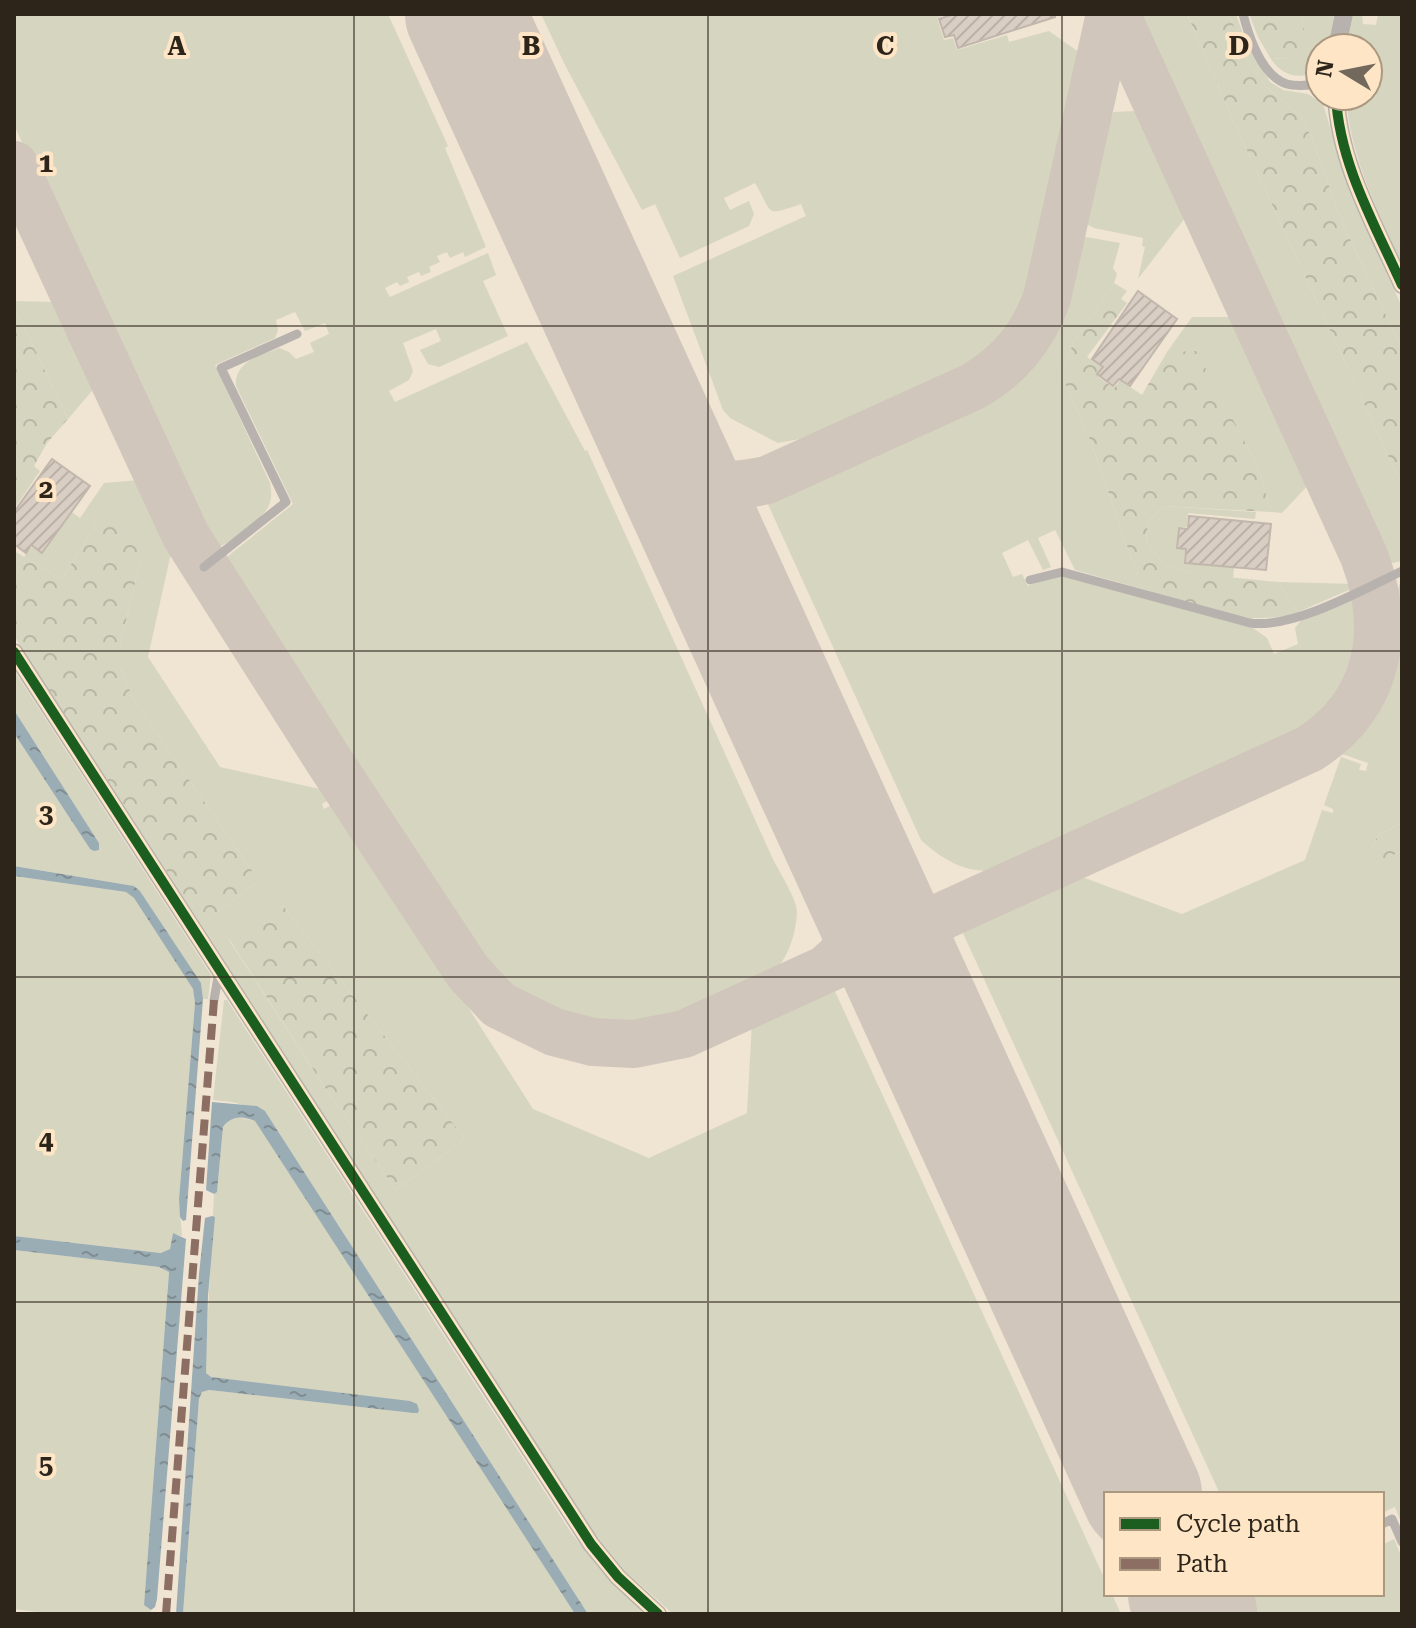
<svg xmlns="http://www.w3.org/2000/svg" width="1416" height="1628" viewBox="0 0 1416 1628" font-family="'Roboto Serif',serif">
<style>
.green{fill:#d6d5c0;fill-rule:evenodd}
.forest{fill:url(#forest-crowns)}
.water{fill:url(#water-ripples)}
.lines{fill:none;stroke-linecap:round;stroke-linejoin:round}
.taxiway{stroke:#d0c6bb;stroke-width:48}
.runway{stroke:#d0c6bb;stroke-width:120}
.building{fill:url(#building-hatch);stroke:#c2b7ac;stroke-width:2}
.lane{stroke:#b8b2af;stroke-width:9}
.street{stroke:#b8b2af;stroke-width:18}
.quiet{stroke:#8d6e63;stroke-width:8;stroke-dasharray:16 8;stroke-linecap:butt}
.cycleway-casing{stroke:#fde5c6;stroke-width:15}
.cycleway{stroke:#1b5e20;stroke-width:10}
.grid{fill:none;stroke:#2e251a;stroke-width:2;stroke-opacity:0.55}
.grid-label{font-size:26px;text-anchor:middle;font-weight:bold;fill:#2e251a;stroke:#fde5c6;stroke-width:8;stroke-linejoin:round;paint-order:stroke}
</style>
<defs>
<pattern id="forest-crowns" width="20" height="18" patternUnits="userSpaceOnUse" patternTransform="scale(2)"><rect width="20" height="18" fill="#d6d5c0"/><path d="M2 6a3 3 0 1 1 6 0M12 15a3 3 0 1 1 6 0" fill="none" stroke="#b8b7a4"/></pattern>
<pattern id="water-ripples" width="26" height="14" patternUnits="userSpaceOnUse" patternTransform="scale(2)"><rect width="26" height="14" fill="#9badb4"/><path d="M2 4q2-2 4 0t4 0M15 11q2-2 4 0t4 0" fill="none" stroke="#7f8d92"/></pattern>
<pattern id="building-hatch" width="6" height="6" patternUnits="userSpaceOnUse" patternTransform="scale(2)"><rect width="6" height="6" fill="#d9cec3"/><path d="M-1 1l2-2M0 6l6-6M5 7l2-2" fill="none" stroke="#bbb1a7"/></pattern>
</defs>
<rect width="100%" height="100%" fill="#f0e4d3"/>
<path class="green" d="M14,14H388L448,146L445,148L486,247L465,257L463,252L450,258L447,252L437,256L440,262L429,267L431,272L421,276L419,272L407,277L409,282L400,286L397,282L385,288L390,297L488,253L496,275L483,281L508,336L439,367L428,364L420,350L441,341L436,329L403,343L413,371L409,380L389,391L395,402L527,342L585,451L587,450L772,857C778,870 797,899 797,912C796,935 787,963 768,977C757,985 741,989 729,995C673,1019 632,1039 570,1018C517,1001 493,969 458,927L222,561L293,504L236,386C234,361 260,356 279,348L289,352L296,359L314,352L310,343L329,334L325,323L305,331L295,312L276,320L278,330L275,338L215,365L270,483C272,492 272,501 267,509C259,521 228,544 215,549L169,464L14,125Z
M541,14H946L937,18L944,40L953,38L957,50L1007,35L1009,42L1049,31L1083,55L1037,269L1030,297L1020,320L996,351L966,371L822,435L778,443L730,418L723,410L673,276L806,216L801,204C764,217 773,214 755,183L724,198L730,210L749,201L754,214L749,226L680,258L655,204L642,210L565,65Z
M1135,14H1187L1233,120L1402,486V561L1392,563L1382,556Z
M1229,14H1236L1246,42L1270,82L1283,90L1308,94L1323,104L1350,193L1402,307V349L1342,222L1312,138L1301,117L1266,87L1248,61Z
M1300,14H1336L1328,48H1320V67C1303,82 1283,77 1271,59L1286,58L1306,36Z
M1353,14H1362L1363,24L1376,25L1378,14H1402V264C1377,209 1350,157 1346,96H1368V48H1347Z
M1134,111L1144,120L1188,214L1138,279L1145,247L1142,246L1143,238L1094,228L1088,225L1083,217L1103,122L1114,112Z
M1086,237L1120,243L1113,268L1117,274L1114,283L1073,343L1062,376L1091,442L1142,589L1075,570L1055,530L1038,538L1051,567L1043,570L1028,540L1002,553L1013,577L1022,574L1028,586L1057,575L1253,628L1267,638L1274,654L1298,644L1295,628L1302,619L1359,596C1366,654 1349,697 1302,732L1006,869C971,876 946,863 921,840L766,500L982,400L1018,374L1048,338L1062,308L1078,242Z
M14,301L58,302L97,385L68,419L14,306Z
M1192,317H1236L1311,482L1282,513L1271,512L1258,466L1196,352H1167Z
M140,480L173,544L148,657L220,767L329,791L333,797L322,804L324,809L337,802L533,1109L649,1158L747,1113L752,1022L833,987L1106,1582V1594H1112L1121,1614H673L625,1571L586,1523L201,924L259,881L134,700L120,668V646L141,558L98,521L62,579L24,557L31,547L43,554L72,512L80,518L104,483ZM283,906L465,1139L396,1190L331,1097L229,940Z
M1164,506L1256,512L1255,519L1188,513L1187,527H1178L1177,548L1185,549L1184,564L1234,567L1233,579L1188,573L1163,564L1146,541L1148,522Z
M1402,579V823L1378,835L1370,852L1345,869L1344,876L1402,851V1525L1395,1507L1382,1513V1494H1220L962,931L971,922L1074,874L1182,914L1305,860L1322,810L1333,813V809L1324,805L1341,757L1361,764L1359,770L1366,771L1368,763L1342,754C1348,736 1363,723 1372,706C1382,690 1388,671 1393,653C1397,635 1393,592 1402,579Z
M1278,582L1357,584L1358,586L1298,612Z
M14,670L211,975L208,999H203L201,983L140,891L134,886L14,866V733L90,849L99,850V843L14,710Z
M14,876L126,892L134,898L193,989L195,1003L179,1199L182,1236L173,1234L170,1249L162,1253L14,1236Z
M224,1000H227L572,1534L601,1571L646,1614H588L265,1111L232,1102L213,1100Z
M237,1117L255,1121L261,1129L575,1614H183L199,1399L202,1392L209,1390L413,1413L211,1377L205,1373L214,1194L217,1191L223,1127L229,1120Z
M14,1250L159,1267L169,1272L144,1605L151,1610L150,1614H52L14,1609Z
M1394,1539L1402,1558V1614H1204L1247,1594H1382V1545Z"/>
<path class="forest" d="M1187,14H1229L1248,61L1266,87L1301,117L1312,138L1342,222L1402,349V486L1233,120Z
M1249,14H1300L1306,36L1302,48L1285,58L1271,59L1258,37Z
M1114,283L1127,291L1121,299L1127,303L1087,357L1104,368L1098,377L1114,388L1120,380L1142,395L1167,352L1196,351L1258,466L1271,512L1164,506L1148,522L1146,541L1163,564L1188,573L1278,582L1298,612C1249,630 1191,603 1142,589L1091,442L1062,376L1073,343Z
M14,306L68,419L47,443L34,466L40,471L14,509Z
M112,515L131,520L142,532L141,558L120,646V668L134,700L259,881L201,924L14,636V551L62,579L98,521Z
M1402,823V851L1344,877V869L1370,852L1378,835Z
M283,906L465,1139L396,1190L331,1097L229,939Z"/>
<path class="water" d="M14,710L99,843V850L94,851L90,849L14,733Z
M14,866L134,886L140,891L201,983L203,999L186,1220L183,1221L180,1217L179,1199L195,1003L193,989L134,898L126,892L14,876Z
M212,1102L257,1106L265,1111L588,1614H575L255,1121C242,1116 232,1115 223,1127L217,1192L214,1194L206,1190Z
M212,1216L215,1217L208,1296L206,1373L211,1377L410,1401L417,1404L419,1410L418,1413H413L209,1390L202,1392L199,1399L183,1614H176L199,1274L205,1218Z
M173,1233L186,1239L157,1599L155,1607L151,1610L144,1605L169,1272L159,1267L14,1250V1236L161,1253L170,1249Z"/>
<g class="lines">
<path class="taxiway" d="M14,165L186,536L329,761L468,972L499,1005L554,1032L593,1042L634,1044L684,1034L1309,749C1380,704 1392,630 1364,556L1116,14
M658,436C693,481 708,493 767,480L972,387C1009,366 1032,338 1047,298L1110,14
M827,968C860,942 867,914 859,874"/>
<path class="runway" d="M465,14L1142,1494
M1188,1594L1197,1613"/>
</g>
<path class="building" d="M954,14H1054L1055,17L958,48L954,35L945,37L939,19Z
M1138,291L1177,319L1130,386L1119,379L1113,386L1097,374L1103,367L1092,359Z
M52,459L90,486L42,553L31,545L26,553L14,544V512Z
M1189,516L1271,524L1266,570L1185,563L1186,549L1177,548L1179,528L1188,529Z"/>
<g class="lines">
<path class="lane" d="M1243,14C1249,37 1262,76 1287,84C1298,87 1309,85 1320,84
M204,567L286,502L221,368L297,334
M1030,580L1062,572L1250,623C1293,629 1362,590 1402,571
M214,1000L219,972
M1382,1524L1392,1519L1402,1542"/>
<path class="street" d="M1337,48L1344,14
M1336,96C1339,163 1375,225 1402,285
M14,652L591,1544L618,1577L658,1614"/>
<path class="quiet" d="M166,1614L214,1000"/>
<g class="cycleway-casing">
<path id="cycleway" d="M1336,96C1339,163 1375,225 1402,285
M14,652L591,1544L618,1577L658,1614"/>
</g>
<use href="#cycleway" class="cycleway"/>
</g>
<path class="grid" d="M354,14V1614M708,14V1614M1062,14V1614M14,326H1402M14,651H1402M14,977H1402M14,1302H1402"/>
<g class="grid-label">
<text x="177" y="55">A</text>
<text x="531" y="55">B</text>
<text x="885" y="55">C</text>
<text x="1239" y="55">D</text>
<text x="46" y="172">1</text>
<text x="46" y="498">2</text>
<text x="46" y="823">3</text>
<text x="46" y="1149">4</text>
<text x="46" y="1474">5</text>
</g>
<rect width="1416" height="1628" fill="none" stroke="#2e251a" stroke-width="32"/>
<rect x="1104" y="1492" width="280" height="104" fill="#fde5c6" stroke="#aa9881" stroke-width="2"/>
<rect x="1120" y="1518" width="40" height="12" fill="#1b5e20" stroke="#aa9881" stroke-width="2"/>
<text x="1176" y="1532" font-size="24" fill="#2e251a">Cycle path</text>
<rect x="1120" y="1558" width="40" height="12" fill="#8d6e63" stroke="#aa9881" stroke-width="2"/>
<text x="1176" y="1572" font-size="24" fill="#2e251a">Path</text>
<g transform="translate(1344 72) rotate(280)"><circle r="38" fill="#fde5c6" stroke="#aa9881" stroke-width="2"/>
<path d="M0-6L14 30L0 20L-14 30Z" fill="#72685b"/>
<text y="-12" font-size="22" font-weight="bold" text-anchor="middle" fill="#2e251a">N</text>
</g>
</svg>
